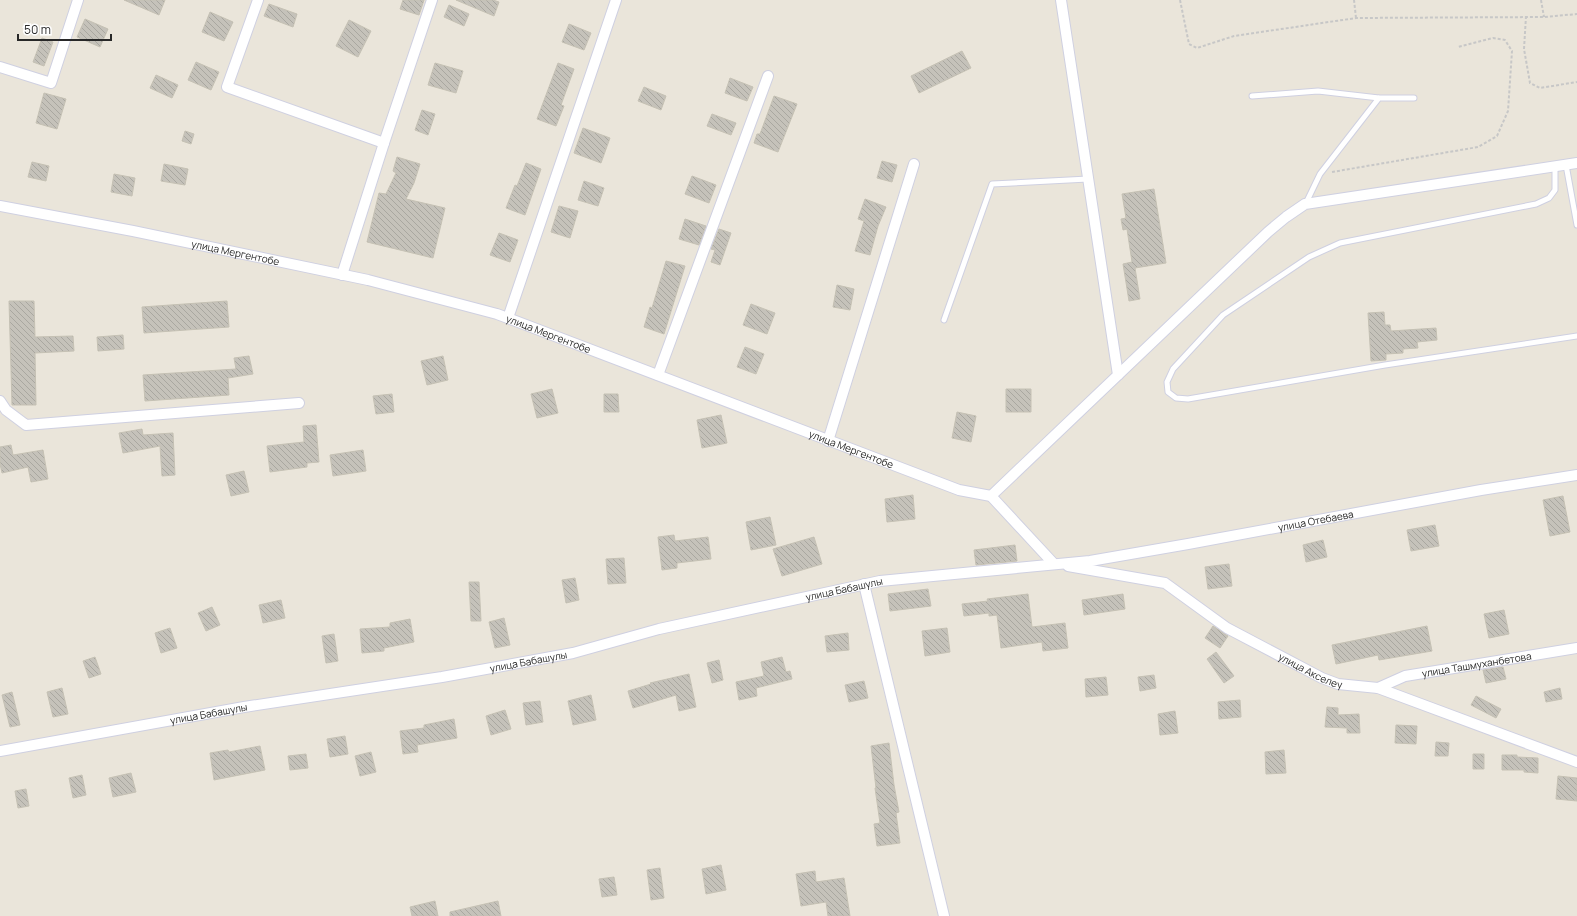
<svg xmlns="http://www.w3.org/2000/svg" width="1577" height="916" viewBox="0 0 1577 916" font-family="Manrope,sans-serif">
<style>
.building{fill:url(#building-back-hatch);stroke:#c5c1b4}
.lines{fill:none;stroke-linecap:round;stroke-linejoin:round}
.lane-casing{stroke:#cfd0e1;stroke-width:7}
.street-casing{stroke:#cfd0e1;stroke-width:12}
.path{stroke:#c7c7c7;stroke-width:2;stroke-dasharray:3 2;stroke-linecap:butt}
.lane{stroke:#fff;stroke-width:5}
.street{stroke:#fff;stroke-width:10}
.labels{text-anchor:middle;stroke-width:3.5;stroke-linejoin:round;paint-order:stroke}
.street-label{font-size:10px;fill:#282828;stroke:#fff}
</style>
<defs>
<pattern id="building-back-hatch" width="6" height="6" patternUnits="userSpaceOnUse"><rect width="6" height="6" fill="#c5c2ba"/><path d="M-1 5l2 2M0 0l6 6M5-1l2 2" fill="none" stroke="#a9a7a0"/></pattern>
</defs>
<rect width="100%" height="100%" fill="#eae5da"/>
<path class="building" d="M124,0H165L159,15Z
M403,0H424L419,15L400,9Z
M456,0H493L499,2L494,16Z
M269,4L297,14L293,27L264,16Z
M449,5L469,14L464,26L444,17Z
M210,12L233,22L224,41L202,32Z
M85,19L108,29L100,47L77,37Z
M349,20L371,31L358,57L336,46Z
M569,24L591,33L584,50L562,42Z
M42,38L53,42L44,66L33,62Z
M962,51L971,68L919,93L911,76Z
M196,62L219,72L211,90L188,80Z
M435,63L463,71L456,93L428,85Z
M558,63L574,69L561,105L564,106L556,126L537,119Z
M156,75L178,85L172,98L150,88Z
M730,78L753,87L747,101L725,93Z
M644,87L666,96L661,110L638,101Z
M44,93L66,99L57,129L36,123Z
M774,96L797,104L778,152L754,143L757,134H760Z
M422,110L435,114L428,135L415,130Z
M712,114L736,123L731,135L707,126Z
M583,128L610,138L601,163L574,153Z
M185,131L194,134L191,144L182,141Z
M397,157L420,164L414,183L406,199L445,208L433,258L367,242L379,193L386,194L396,173L393,171Z
M882,161L897,165L892,182L877,178Z
M32,162L49,166L46,181L28,177Z
M526,163L541,169L525,215L506,208L515,185L517,186Z
M164,164L188,169L185,185L161,181Z
M114,174L135,178L132,196L111,192Z
M692,176L716,185L709,203L685,194Z
M584,181L604,188L598,206L578,200Z
M1154,189L1166,263L1135,268L1140,299L1129,301L1123,264L1132,262L1127,229L1123,230L1121,219L1126,218L1122,194Z
M865,199L886,207L878,226L870,255L855,251L864,221L858,219Z
M559,206L578,211L570,238L551,232Z
M685,219L706,226L699,245L679,239Z
M719,229L731,233L720,265L711,262L715,250L711,249Z
M499,233L518,240L510,262L490,255Z
M666,261L685,266L664,334L644,327L650,307L652,308Z
M837,285L854,289L850,310L833,307Z
M9,301H34L35,337L73,336L74,351L35,353L36,405H12Z
M227,301L229,327L144,333L142,307Z
M751,304L775,313L767,334L743,325Z
M1384,312L1385,325H1390L1391,331L1436,328L1437,340L1417,342L1418,348L1403,349V353L1386,354V360L1371,361L1368,313Z
M123,335L124,349L98,351L97,337Z
M745,347L764,354L756,374L737,367Z
M249,356L253,374L228,378L229,395L145,401L143,375L236,369L234,358Z
M443,356L448,380L427,385L421,361Z
M552,389L558,413L537,418L531,394Z
M1006,389H1031V412H1006Z
M392,394L394,412L376,414L373,396Z
M604,394H618L619,412H604Z
M957,412L976,416L971,442L952,438Z
M721,415L727,443L702,448L697,420Z
M316,425L319,462L307,463V467L270,472L267,446L304,442L303,426Z
M142,429L143,435L173,433L175,475L162,476L160,446L123,453L119,433Z
M11,445L13,455L43,450L48,479L31,482L28,467L2,473L0,464V447Z
M363,450L366,471L333,476L330,455Z
M244,471L249,492L231,496L226,475Z
M913,495L915,519L887,522L885,499Z
M1563,496L1570,532L1550,536L1543,500Z
M770,517L776,545L751,550L746,522Z
M1435,525L1439,546L1411,551L1407,530Z
M674,535L675,541L708,537L711,559L677,563V568L662,570L658,537Z
M814,537L822,564L782,576L773,549Z
M1323,540L1327,557L1306,562L1303,545Z
M1015,545L1017,561L976,565L974,550Z
M624,558L626,583L608,584L606,559Z
M1229,564L1232,586L1208,589L1205,567Z
M575,578L579,600L566,603L562,580Z
M469,582H479L481,621H471Z
M928,589L931,606L890,611L888,594Z
M1028,594L1032,627L1065,623L1068,648L1043,651L1042,642L1001,648L997,615L989,616V613L964,616L962,604L988,601L987,599Z
M1123,594L1125,609L1084,615L1082,600Z
M281,600L285,618L263,623L259,605Z
M212,607L220,625L206,631L198,613Z
M1504,610L1509,634L1489,638L1484,614Z
M504,618L510,645L495,648L489,622Z
M410,619L414,642L384,648V651L362,653L360,629L390,627V623Z
M1213,626L1228,636L1220,648L1205,638Z
M1427,626L1432,651L1379,660L1378,655L1336,664L1332,645Z
M170,628L177,648L161,653L155,633Z
M947,628L950,652L925,656L922,631Z
M848,633L849,650L827,652L825,636Z
M334,634L338,661L326,663L322,636Z
M1216,652L1234,676L1224,683L1207,659Z
M95,657L101,674L89,678L83,661Z
M782,657L786,672L790,671L792,679L756,688L757,696L739,700L736,682L764,676L761,662Z
M719,660L723,680L712,683L707,663Z
M1503,667L1506,679L1486,683L1483,670Z
M689,674L696,707L679,711L676,695L633,708L628,691L651,684L650,683Z
M1154,675L1156,688L1140,691L1138,677Z
M1106,677L1108,695L1086,697L1085,679Z
M864,681L868,698L849,702L845,685Z
M62,688L68,714L53,717L47,692Z
M1560,688L1562,699L1546,702L1544,692Z
M12,692L20,725L10,727L2,695Z
M591,695L596,720L573,725L568,701Z
M1476,696L1501,709L1496,718L1471,705Z
M1240,700L1241,717L1219,719L1218,702Z
M540,701L543,722L526,725L523,703Z
M1327,707L1338,708V715L1359,714L1360,733H1347V728L1325,727Z
M505,710L511,729L491,735L486,716Z
M1175,711L1178,733L1160,735L1158,714Z
M454,719L457,738L417,745L418,752L403,754L400,731L424,728V725Z
M1396,725L1417,726L1416,744L1395,743Z
M345,736L348,754L330,757L327,739Z
M1436,742L1449,743L1448,756H1435Z
M889,743L894,785L899,812L896,813L900,843L877,846L874,824L880,823L875,788H876L871,746Z
M260,746L265,770L214,780L210,753L228,750L229,752Z
M1284,750L1286,773L1266,774L1265,752Z
M371,752L376,772L360,776L355,756Z
M306,754L308,768L290,770L288,756Z
M1473,754H1484V769H1473Z
M1502,755H1517V757L1538,758V773L1524,772V770H1502Z
M131,773L136,792L113,797L109,778Z
M82,775L86,795L73,798L69,778Z
M1558,776L1577,778V801L1556,799Z
M26,789L29,806L18,808L15,791Z
M721,865L726,890L706,894L702,869Z
M660,868L664,898L651,900L647,870Z
M815,871L816,882L844,878L850,916H828L826,902L801,906L796,874Z
M614,877L617,895L602,897L599,879Z
M435,901L438,916H412L410,907Z
M498,901L501,916H450V912Z"/>
<g class="lines">
<g class="lane-casing">
<path id="lane" d="M1252,96L1318,91L1379,98H1414
M1566,165L1577,225
M1555,166V190L1549,198L1536,204L1340,243L1309,257L1223,315L1173,369L1167,382L1168,392L1176,398L1188,399L1385,365L1577,336
M1306,203L1320,174L1379,98
M944,320L992,184L1088,179"/>
</g>
<g class="street-casing">
<g id="street">
<path d="M258,0L227,87L384,143"/>
<path d="M0,67L51,83L78,0"/>
<path id="s1" d="M0,206L133,231L368,280L497,314L959,490L991,496L1054,564"/>
<path d="M342,275L384,143L432,0"/>
<path d="M508,318L616,0"/>
<path d="M658,375L768,76"/>
<path d="M1118,375L1268,232L1286,217L1305,204L1577,163"/>
<path d="M0,401L6,410L26,425L299,403"/>
<path d="M828,441L914,164"/>
<path d="M991,496L1118,375L1061,0"/>
<path id="s2" d="M1068,566L1165,583L1227,628L1322,678L1338,684L1378,688L1577,762"/>
<path d="M864,584L944,916"/>
<path id="s3" d="M1378,688L1405,676L1577,648"/>
<path id="s4" d="M0,751L244,707L442,677L573,653L659,629L880,581L1090,561L1188,544L1481,490L1577,475"/>
</g>
</g>
<path class="path" d="M1180,0L1189,44L1197,48L1234,36L1356,18L1544,17L1577,14
M1354,0L1356,18
M1541,0L1544,17
M1526,16L1524,49L1530,83L1540,88L1577,82
M1332,172L1478,147L1497,136L1508,111L1512,51L1505,40L1493,38L1458,47"/>
<use href="#lane" class="lane"/>
<use href="#street" class="street"/>
</g>
<g class="labels">
<g class="street-label">
<text dy="4" stroke="none"><textPath href="#s1" startOffset="240">улица Мергентобе</textPath></text>
<text dy="4" stroke="none"><textPath href="#s1" startOffset="564">улица Мергентобе</textPath></text>
<text dy="4" stroke="none"><textPath href="#s1" startOffset="888">улица Мергентобе</textPath></text>
<text dy="4" stroke="none"><textPath href="#s4" startOffset="1337">улица Отебаева</textPath></text>
<text dy="4" stroke="none"><textPath href="#s4" startOffset="860">улица Бабашулы</textPath></text>
<text dy="4" stroke="none"><textPath href="#s4" startOffset="536">улица Бабашулы</textPath></text>
<text dy="4" stroke="none"><textPath href="#s3" startOffset="102">улица Ташмуханбетова</textPath></text>
<text dy="4" stroke="none"><textPath href="#s2" startOffset="269">улица Акселеу</textPath></text>
<text dy="4" stroke="none"><textPath href="#s4" startOffset="212">улица Бабашулы</textPath></text>
</g>
</g>
<path d="M18 34v6h93v-6" fill="none" stroke="#282828" stroke-width="2"/>
<text x="24" y="34" font-size="12" fill="#282828" stroke="#ffffff" stroke-width="3" paint-order="stroke">50 m</text>
</svg>
